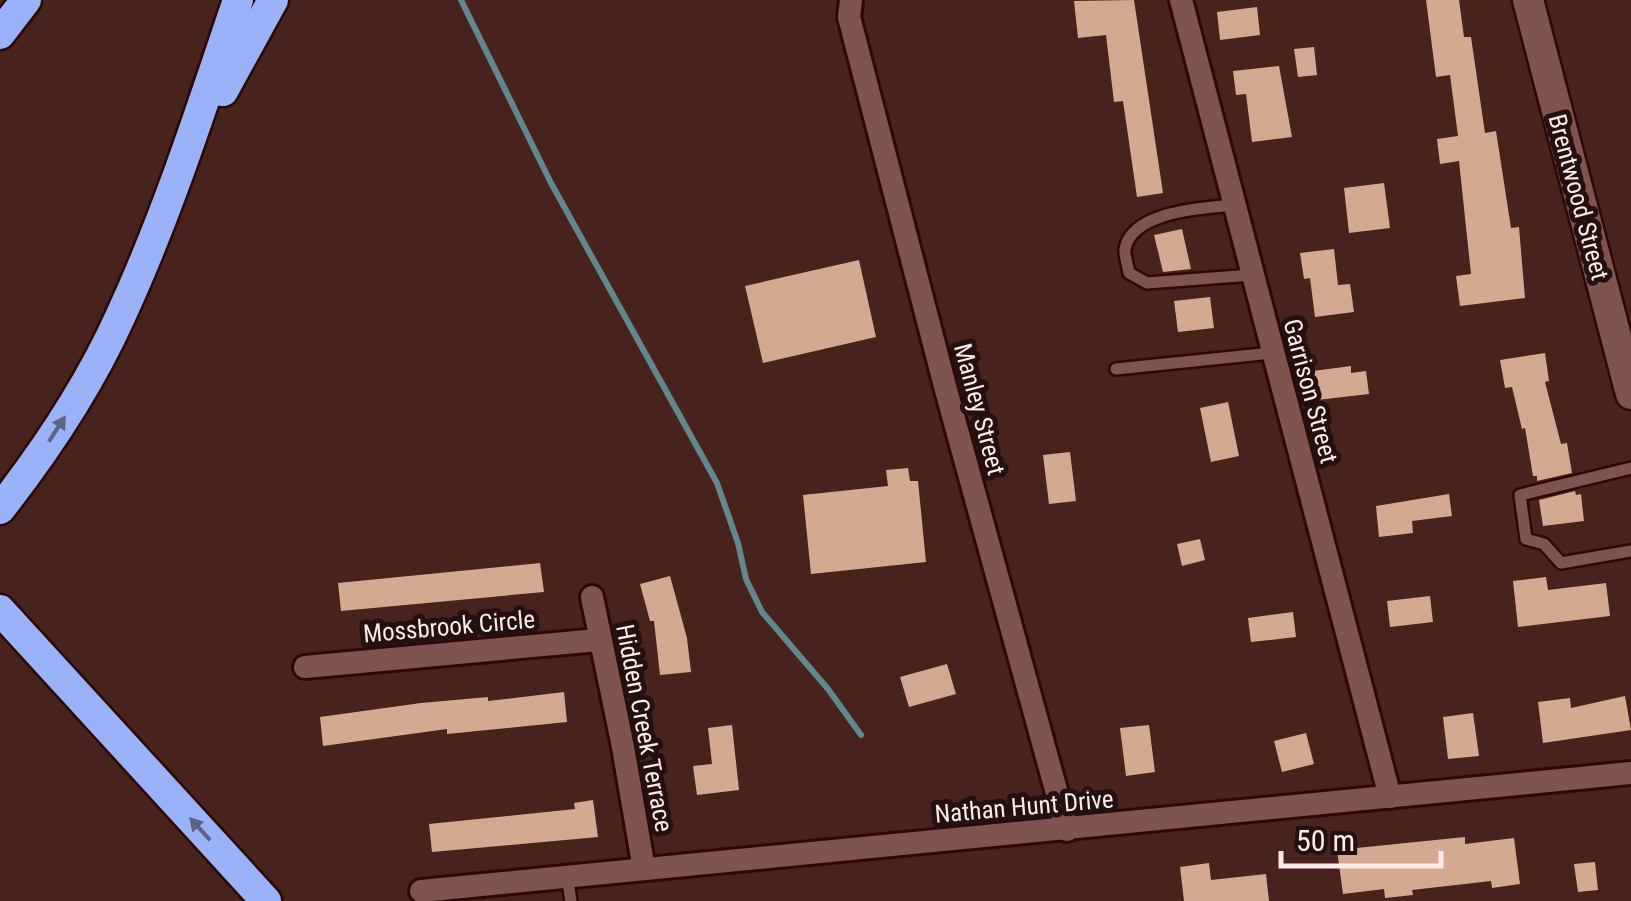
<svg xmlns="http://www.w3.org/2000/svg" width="1631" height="901" viewBox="0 0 1631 901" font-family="'Roboto Condensed',sans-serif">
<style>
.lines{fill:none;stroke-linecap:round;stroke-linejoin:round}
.stream{stroke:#60888d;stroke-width:6}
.building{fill:#d4a992}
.lane-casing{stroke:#2c0906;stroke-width:16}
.street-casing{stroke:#2c0906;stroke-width:28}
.secondary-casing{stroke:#2c0906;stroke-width:35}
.highway-casing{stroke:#2c0906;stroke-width:35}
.lane{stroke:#80544e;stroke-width:11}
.street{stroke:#80544e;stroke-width:22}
.secondary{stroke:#80544e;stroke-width:30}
.highway{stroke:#9ab2f7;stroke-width:30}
.oneway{fill:#5e6283}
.labels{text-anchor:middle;stroke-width:10;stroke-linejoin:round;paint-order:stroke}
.street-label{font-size:25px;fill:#fcebe9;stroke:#22110f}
</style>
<rect width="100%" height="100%" fill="#48221c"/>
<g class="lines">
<path class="stream" d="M461,0L551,183L717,483L738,543L746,579L762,612L828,689L861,735"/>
</g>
<path class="building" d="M1134,0L1163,193L1137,197L1123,101L1114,102L1106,35L1078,38L1074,1Z
M1426,0H1459L1464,37H1471L1485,133L1496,131L1511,228L1519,227L1525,298L1460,306L1456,276L1471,274L1459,161L1440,164L1437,139L1458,136L1450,75L1436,77Z
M1257,7L1260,35L1220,40L1217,12Z
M1314,47L1317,75L1298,77L1294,49Z
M1279,66L1292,137L1252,142L1246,94L1236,95L1233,71Z
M1384,183L1390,228L1349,233L1344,188Z
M1182,229L1191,269L1163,272L1154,235Z
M1334,249L1338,285L1350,284L1354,312L1315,317L1310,278L1304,279L1300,253Z
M859,260L876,337L763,363L745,286Z
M1210,297L1214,328L1178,332L1174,301Z
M1545,353L1549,381L1545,382L1561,444L1567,443L1572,473L1537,481V476H1533L1525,428L1522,429L1512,387L1505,388L1500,360Z
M1351,366V373L1366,371L1369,394L1317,400L1313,371Z
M1228,402L1239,456L1211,462L1200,408Z
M1070,452L1076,501L1049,504L1043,455Z
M908,468L910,481H918L926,562L811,574L803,495L888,486L886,470Z
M1575,491L1576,495L1581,494L1584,521L1543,526L1539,500Z
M1449,494L1452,516L1412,521L1413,533L1379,537L1376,506Z
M1200,539L1205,560L1182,566L1177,544Z
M540,563L544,592L341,611L338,583Z
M670,576L687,638L691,672L660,675L654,621H650L640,584Z
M1546,577L1548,590L1606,583L1610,616L1518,627L1513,581Z
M1430,596L1433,622L1390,627L1387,601Z
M1293,612L1296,637L1251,642L1248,618Z
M947,664L956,694L909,707L900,677Z
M564,692L567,722L447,734V729L323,746L320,717L421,703L488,697V701Z
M1625,696L1631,730L1543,743L1538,702L1570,698L1571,708Z
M1473,713L1479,756L1448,759L1443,717Z
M732,725L739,790L697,795L693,766L712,764L708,728Z
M1149,725L1155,772L1126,776L1120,728Z
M1306,733L1314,764L1282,772L1274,741Z
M593,800L598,837L432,852L429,824L575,809L574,803Z
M1465,837V844L1514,838L1520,884L1492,888L1491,881L1412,890L1413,895L1385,898L1384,889L1343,894L1337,850Z
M1595,862L1598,890L1578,892L1574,864Z
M1209,863L1211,880L1266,874L1269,901H1184L1180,867Z"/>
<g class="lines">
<g class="lane-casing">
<path id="lane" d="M1234,205C1203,208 1132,211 1125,249C1124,255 1128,266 1129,273L1147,283L1252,275
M1116,369L1272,353
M1631,468L1520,495L1526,539L1544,544L1561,563L1631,551
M567,877L571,901"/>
</g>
<g class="street-casing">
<path id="street" d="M851,0L849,17L946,390L1067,830
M1181,0L1390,797
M592,597L623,747L644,869
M305,667L598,640
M421,891L1631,773"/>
</g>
<g class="secondary-casing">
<path id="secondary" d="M1528,0L1631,394"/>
</g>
<g class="highway-casing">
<path id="highway" d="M0,34L26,0
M223,91L273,0
M0,509C47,449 90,384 121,315C168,213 202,106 238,0
M0,610L266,901"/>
</g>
<use href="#lane" class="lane"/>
<use href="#street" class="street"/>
<use href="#secondary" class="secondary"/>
<use href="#highway" class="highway"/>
</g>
<defs><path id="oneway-solid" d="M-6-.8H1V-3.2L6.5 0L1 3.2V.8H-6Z" transform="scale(2.5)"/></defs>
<g class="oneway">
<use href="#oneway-solid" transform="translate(57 429) rotate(-57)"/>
<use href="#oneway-solid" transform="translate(200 829) rotate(-132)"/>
</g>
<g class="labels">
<g class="street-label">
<text transform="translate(1579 197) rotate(75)" y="9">Brentwood Street</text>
<text transform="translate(1311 391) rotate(75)" y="9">Garrison Street</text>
<text transform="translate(980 409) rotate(75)" y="9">Manley Street</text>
<text transform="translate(449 626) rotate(-5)" y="9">Mossbrook Circle</text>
<text transform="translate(645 728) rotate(79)" y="9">Hidden Creek Terrace</text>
<text transform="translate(1024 806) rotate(-5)" y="9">Nathan Hunt Drive</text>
</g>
</g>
<path d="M1281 851v15h160v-15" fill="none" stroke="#fcebe9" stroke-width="5"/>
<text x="1296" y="851" font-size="30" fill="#fcebe9" stroke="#22110f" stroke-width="8" paint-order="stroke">50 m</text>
</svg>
